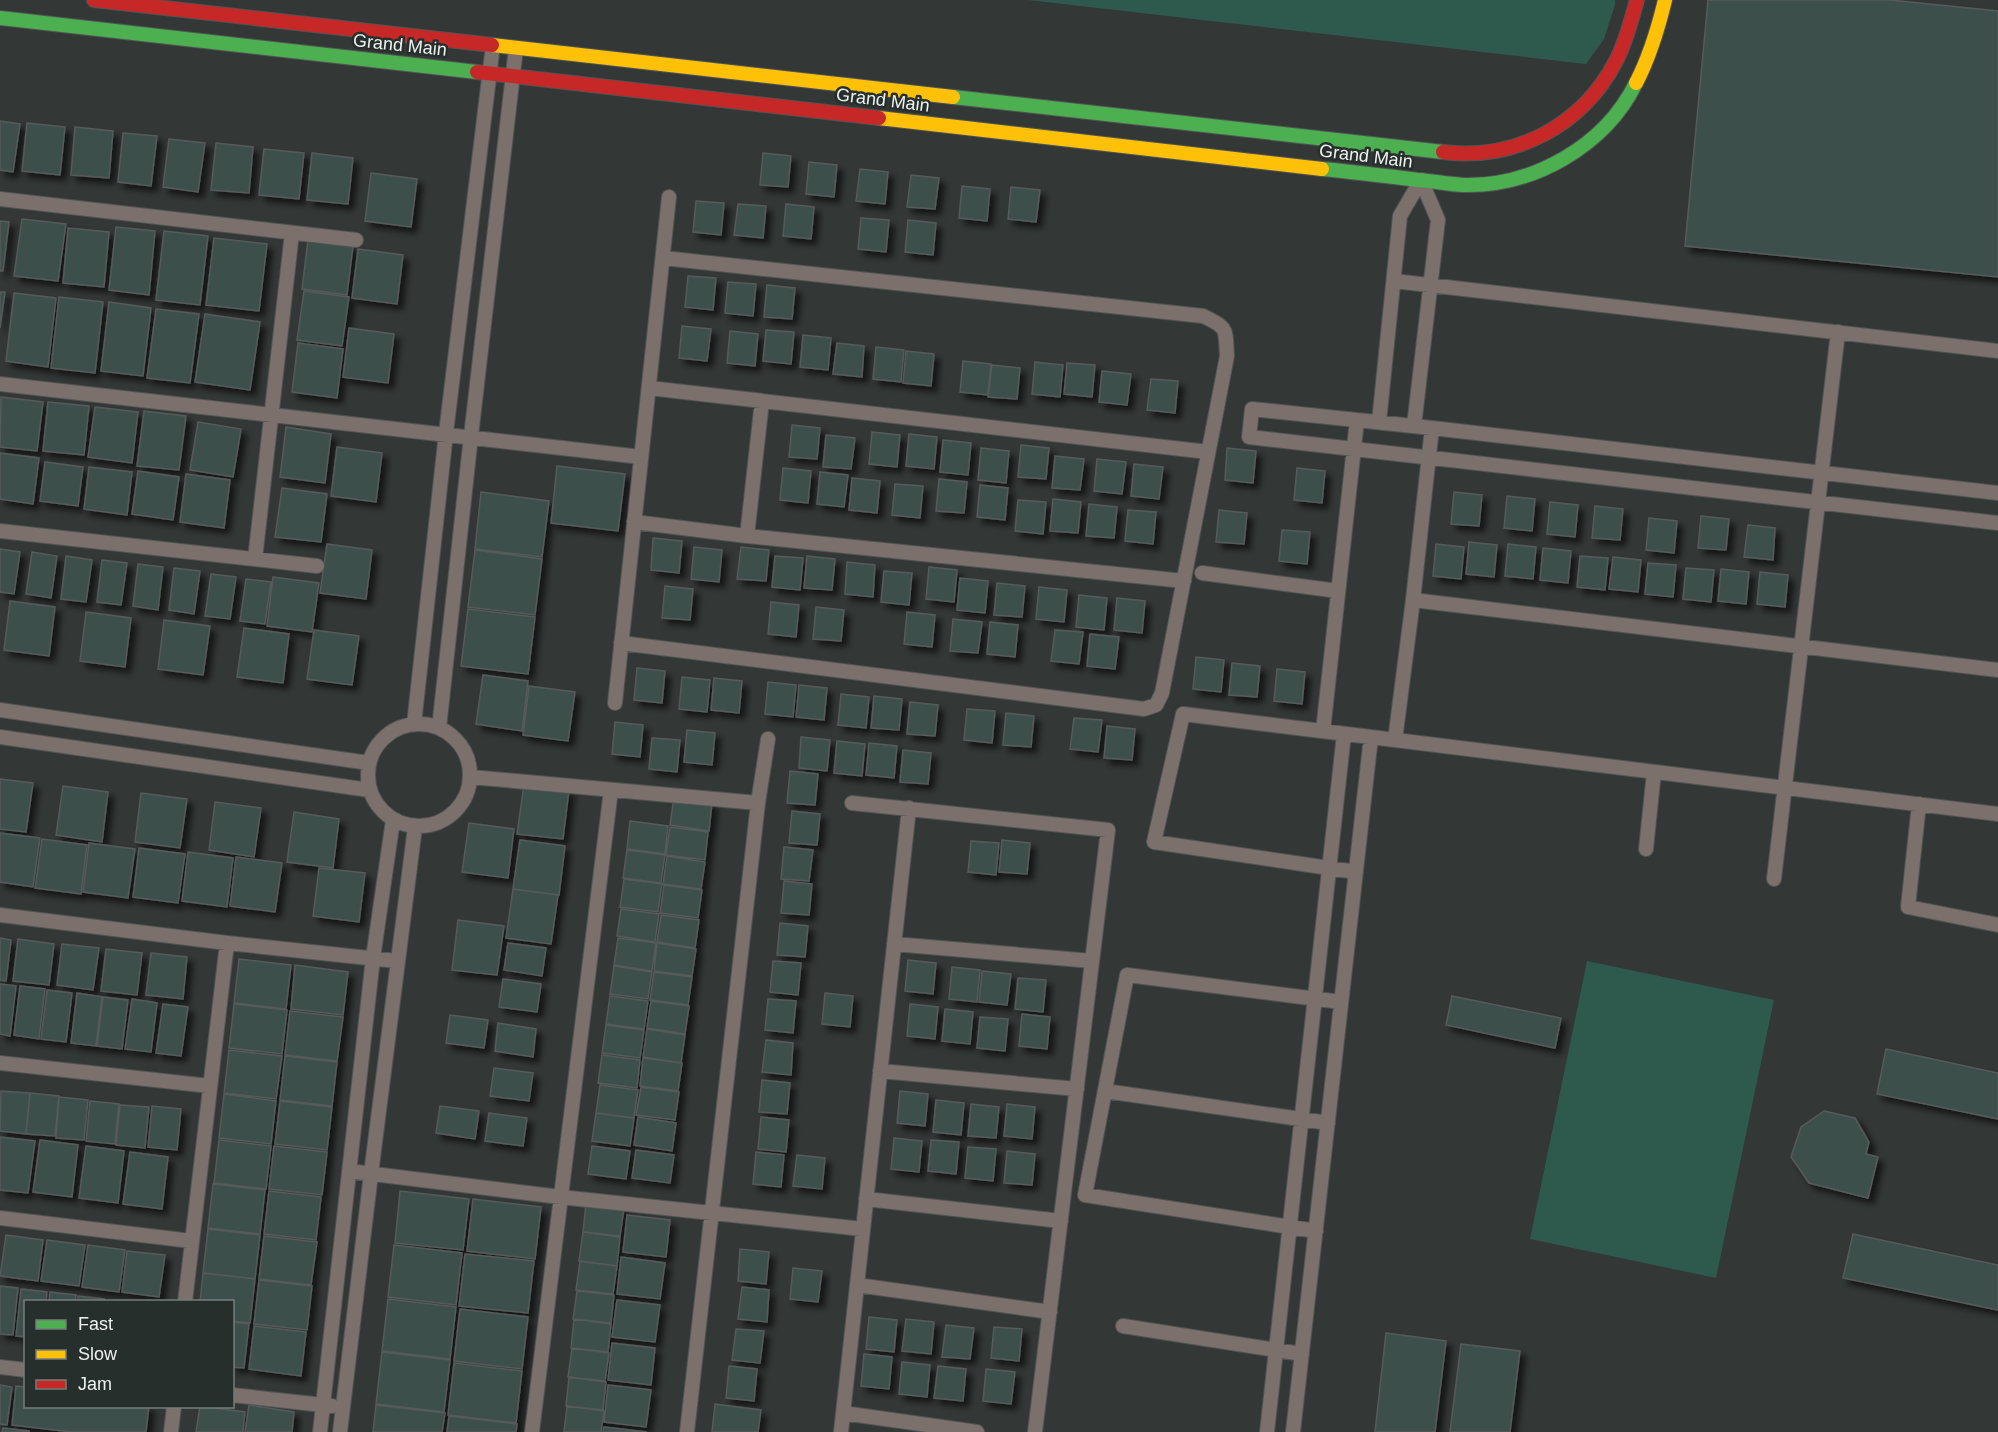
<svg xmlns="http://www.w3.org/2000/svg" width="1998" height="1432" viewBox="0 0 1998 1432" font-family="Arial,sans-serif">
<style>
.green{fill:#2e594d}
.building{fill:#3d504c;stroke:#575a59;stroke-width:1.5;filter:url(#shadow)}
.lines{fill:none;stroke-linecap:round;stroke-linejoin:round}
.street-casing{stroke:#515454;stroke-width:16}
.fast-casing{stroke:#515454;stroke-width:16}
.slow-casing{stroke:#515454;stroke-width:16}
.jam-casing{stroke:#515454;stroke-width:16}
.street{stroke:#7b706c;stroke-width:14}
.fast{stroke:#4caf50;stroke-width:14}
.slow{stroke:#ffc107;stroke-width:14}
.jam{stroke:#c62828;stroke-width:14}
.labels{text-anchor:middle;stroke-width:5;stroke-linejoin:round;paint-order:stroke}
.street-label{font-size:18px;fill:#ecf1ef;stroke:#272f2c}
</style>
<defs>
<filter id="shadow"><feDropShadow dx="5.5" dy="5.5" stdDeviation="3" flood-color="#0009"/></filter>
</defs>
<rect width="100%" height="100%" fill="#333736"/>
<path class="green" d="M1028,0H1615V5L1604,39L1586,64Z
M1587,961L1774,1000L1716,1278L1530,1239Z"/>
<path class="building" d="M1708,0H1890L1998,11V277L1685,246Z
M0,121L20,124L13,172L0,170Z
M27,123L65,127L60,175L22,171Z
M75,127L113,131L109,178L71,175Z
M123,133L157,136L151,186L118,182Z
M169,139L205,143L198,192L163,187Z
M216,143L253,147L249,193L211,190Z
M264,149L304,153L299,199L259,195Z
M312,153L353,158L348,204L307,200Z
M763,153L791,156L788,187L760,185Z
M809,162L837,165L834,197L806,194Z
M860,169L888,172L885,204L856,201Z
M371,173L417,179L411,227L365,221Z
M911,175L939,178L935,209L907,207Z
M962,186L990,189L987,221L959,218Z
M1011,187L1040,190L1036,222L1008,219Z
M696,201L724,203L721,235L693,232Z
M738,204L766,206L763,238L734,235Z
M786,204L814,207L811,239L783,236Z
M861,218L889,220L886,252L858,249Z
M22,219L66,224L58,281L14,276Z
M908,220L936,223L933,255L905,252Z
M0,221L9,222L3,271H0Z
M116,227L155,231L149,295L109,290Z
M68,228L109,232L104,287L63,283Z
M164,231L208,236L200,305L156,300Z
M214,238L267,244L259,311L206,305Z
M308,240L353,246L347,295L302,289Z
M358,249L403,255L397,304L352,298Z
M688,276L716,278L713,310L685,307Z
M728,282L756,284L753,316L725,313Z
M767,285L795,288L792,319L764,317Z
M304,291L349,297L342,346L297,340Z
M0,292H5L0,328Z
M14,293L56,298L48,367L6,361Z
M59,297L103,302L95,373L51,368Z
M109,302L151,308L143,376L101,371Z
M156,309L199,314L190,383L147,378Z
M205,314L260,322L250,390L195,382Z
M682,326L711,329L707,361L679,358Z
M349,328L394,334L388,383L343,377Z
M766,330L794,332L791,364L763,361Z
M730,331L758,334L755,366L727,363Z
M803,335L831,338L828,370L800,367Z
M298,343L343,349L337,398L292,392Z
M837,343L864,346L862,377L833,374Z
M876,347L904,350L901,382L873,379Z
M906,351L934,354L931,386L903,383Z
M963,361L991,364L988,395L960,392Z
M1035,362L1063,365L1060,397L1032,394Z
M1067,363L1095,365L1092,397L1064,394Z
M992,365L1020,368L1017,399L988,397Z
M1102,371L1131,374L1127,405L1099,402Z
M1151,379L1178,381L1175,413L1147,410Z
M1,397L43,402L37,451L0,447Z
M48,402L89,406L84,455L43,451Z
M95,407L138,412L132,463L88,457Z
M144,411L186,416L179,470L137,466Z
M198,422L241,429L233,477L190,470Z
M792,425L820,428L817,459L789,457Z
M286,427L331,434L325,483L280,477Z
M872,432L900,435L897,467L869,464Z
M909,434L937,437L934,469L906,466Z
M826,435L855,438L851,469L823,467Z
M943,440L971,443L968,475L940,472Z
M1021,445L1049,448L1046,479L1018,477Z
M337,447L382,453L376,502L331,496Z
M981,448L1009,451L1006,483L978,480Z
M1227,448L1256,451L1253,483L1225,480Z
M0,453L39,458L33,504L0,499Z
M1055,456L1084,459L1080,490L1052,488Z
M1097,459L1126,462L1122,494L1094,491Z
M45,462L83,467L78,506L40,501Z
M1134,464L1163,467L1159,499L1131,496Z
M557,466L625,474L618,531L551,523Z
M89,467L132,472L127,515L84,509Z
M783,468L811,471L808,503L780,500Z
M1297,468L1325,471L1322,503L1294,500Z
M138,471L179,477L173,520L132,514Z
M820,472L848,475L844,507L817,504Z
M186,474L230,480L224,528L180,522Z
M852,478L880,481L877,513L849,510Z
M939,479L967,482L964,513L936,511Z
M895,484L923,486L920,518L892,515Z
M980,485L1008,488L1005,520L977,517Z
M282,488L327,494L321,542L275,537Z
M481,492L549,501L542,557L475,549Z
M1454,492L1482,495L1479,526L1451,524Z
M1507,496L1535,499L1532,531L1504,528Z
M1053,499L1081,502L1078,533L1050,531Z
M1018,500L1046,502L1043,534L1015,531Z
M1550,502L1578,505L1575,537L1547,534Z
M1089,504L1117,507L1114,538L1086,536Z
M1595,506L1623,509L1620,540L1592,538Z
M1128,510L1156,512L1153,544L1125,541Z
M1219,510L1247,513L1244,544L1216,542Z
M1701,516L1729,519L1726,550L1698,548Z
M1649,518L1677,521L1674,553L1646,550Z
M1748,525L1775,528L1773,560L1744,557Z
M1282,530L1310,532L1307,564L1279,561Z
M653,538L682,541L679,573L651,570Z
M1469,542L1497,545L1494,577L1466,574Z
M327,544L372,550L366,599L320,593Z
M1436,544L1464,547L1461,579L1433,576Z
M1508,544L1536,547L1533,579L1505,576Z
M694,547L722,550L719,582L691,579Z
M741,547L769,550L766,581L737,579Z
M1543,548L1571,551L1568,583L1540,580Z
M0,549L20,552L14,594L0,592Z
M475,550L542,559L535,615L468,607Z
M32,552L57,556L51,598L26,594Z
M66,556L92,560L86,602L61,599Z
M775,556L803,558L800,590L772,587Z
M807,556L835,559L832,590L804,588Z
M1580,556L1608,558L1605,590L1577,587Z
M1613,557L1641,560L1638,592L1609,589Z
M102,560L127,563L121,605L97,602Z
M847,562L875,565L873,597L845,594Z
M1648,563L1676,565L1673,597L1645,594Z
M138,564L163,567L158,610L133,606Z
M929,567L957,570L954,602L926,599Z
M174,568L200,571L194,614L169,610Z
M1686,568L1714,570L1711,602L1683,599Z
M1721,569L1749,572L1746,604L1718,601Z
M884,571L912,573L909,605L881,602Z
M1760,572L1788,575L1785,607L1757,604Z
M211,574L236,577L230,619L205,616Z
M273,577L319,583L312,632L267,626Z
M960,578L988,581L985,613L957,610Z
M246,579L271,582L265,624L240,621Z
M997,583L1025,586L1022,617L994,615Z
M665,586L693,589L690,620L662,618Z
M1039,587L1067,590L1064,622L1036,619Z
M1079,595L1107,598L1104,630L1076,627Z
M1117,598L1145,601L1142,633L1114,630Z
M10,601L55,607L49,656L4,650Z
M771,602L799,605L796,637L768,634Z
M816,607L844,610L841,641L813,639Z
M468,609L535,617L528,674L461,666Z
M86,612L131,618L125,667L80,661Z
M907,612L935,615L932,647L904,644Z
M953,619L982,622L978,653L950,651Z
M164,620L210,626L203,675L158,669Z
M990,622L1018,625L1015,657L987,654Z
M244,628L289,634L283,683L237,677Z
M314,630L359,636L352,685L307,679Z
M1055,630L1083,632L1079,664L1051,661Z
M1090,634L1119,637L1115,669L1087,666Z
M1196,657L1224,660L1221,692L1193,689Z
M1232,663L1260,666L1257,697L1229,695Z
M637,668L665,671L662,703L634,700Z
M1277,669L1305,672L1302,704L1274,701Z
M483,675L528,681L522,731L476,724Z
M682,677L710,680L707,712L679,709Z
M714,678L742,681L739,713L711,710Z
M768,682L796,685L793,717L765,714Z
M799,685L827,688L824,720L796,717Z
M529,686L575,692L568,741L523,735Z
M841,694L869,697L866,728L838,725Z
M874,696L902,699L899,730L871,728Z
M910,702L938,705L935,736L907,734Z
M967,709L995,711L992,743L964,740Z
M1006,713L1034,716L1031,747L1003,745Z
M1074,718L1102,720L1098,752L1070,749Z
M615,722L643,725L640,757L612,754Z
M1107,726L1135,729L1132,760L1104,758Z
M687,730L715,733L712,765L684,762Z
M801,737L830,740L827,771L799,768Z
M652,738L680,740L677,772L649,769Z
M837,741L865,744L862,776L834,773Z
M869,743L897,746L894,778L866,775Z
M903,750L931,753L928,784L900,782Z
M790,771L818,774L815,805L787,803Z
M0,779L33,783L26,832L0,829Z
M524,785L569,790L563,839L517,834Z
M63,786L108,792L102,842L56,835Z
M141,793L187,799L180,848L135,842Z
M674,797L712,803L709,831L670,825Z
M215,802L261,808L254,857L209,850Z
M792,811L820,814L817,845L789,843Z
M294,812L339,819L333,868L287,862Z
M630,821L668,826L665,854L627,849Z
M469,823L514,829L508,878L462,872Z
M670,827L708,832L705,860L666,855Z
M0,833L40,838L33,887L0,882Z
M42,839L87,845L81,894L35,888Z
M520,840L565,846L559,895L513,889Z
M1002,840L1030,843L1027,874L999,872Z
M971,841L999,843L996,875L968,872Z
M89,843L135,849L128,898L83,892Z
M784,847L813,850L809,881L781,879Z
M139,848L185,854L178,903L133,897Z
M627,850L665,855L661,883L623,878Z
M188,852L233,858L227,907L182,901Z
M667,856L705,862L701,889L663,884Z
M236,857L282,863L275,912L230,906Z
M319,868L365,873L359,922L313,916Z
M624,879L662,884L658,912L620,907Z
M784,881L812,884L809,915L781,913Z
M664,885L702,890L698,918L660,913Z
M513,889L558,895L551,944L506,938Z
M621,909L659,914L655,942L617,936Z
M661,915L699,920L695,948L657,942Z
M458,920L504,926L497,975L452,970Z
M780,923L808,926L805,957L777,955Z
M0,938L11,940L6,981L0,980Z
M618,938L656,943L652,971L614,965Z
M18,939L54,944L49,985L13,981Z
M508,943L546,948L542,976L504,970Z
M657,943L696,949L692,976L654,971Z
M62,944L99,948L93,990L57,985Z
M106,949L142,953L137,995L101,991Z
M151,953L187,957L183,999L146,995Z
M239,959L291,965L286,1009L234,1003Z
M908,960L936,963L933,994L905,991Z
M773,961L801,963L798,995L770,992Z
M295,965L348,972L343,1015L291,1009Z
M614,966L652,972L648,999L610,994Z
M952,967L980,970L977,1002L949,999Z
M982,971L1011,974L1007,1005L979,1002Z
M654,972L692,977L688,1005L650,1000Z
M1018,978L1046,980L1043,1012L1015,1009Z
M503,979L541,984L537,1012L499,1007Z
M0,984L16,986L10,1036L0,1034Z
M20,986L45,989L39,1039L14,1035Z
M47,990L72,993L66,1042L41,1039Z
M77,993L102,997L96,1046L71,1043Z
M825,993L853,996L850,1027L822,1024Z
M610,996L648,1001L644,1029L606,1024Z
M1452,996L1561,1018L1555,1048L1446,1025Z
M103,997L128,1000L122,1049L97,1046Z
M132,999L157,1003L151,1052L125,1049Z
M768,999L796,1001L793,1033L765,1030Z
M651,1001L689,1006L685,1034L647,1028Z
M163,1004L188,1007L181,1056L156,1053Z
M234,1004L287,1010L282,1054L229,1048Z
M910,1004L938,1007L935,1039L907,1036Z
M945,1009L973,1012L970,1044L942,1041Z
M290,1011L343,1017L337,1061L285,1055Z
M1022,1014L1050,1017L1047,1049L1019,1046Z
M450,1015L488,1020L484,1048L446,1043Z
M980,1017L1008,1019L1005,1051L977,1048Z
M498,1023L536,1029L533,1057L495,1051Z
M606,1025L644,1030L640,1058L602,1053Z
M647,1029L685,1035L681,1063L643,1057Z
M766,1040L793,1043L791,1075L762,1072Z
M1886,1049L1998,1073V1119L1877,1094Z
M229,1050L282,1056L276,1099L224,1093Z
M602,1055L640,1060L637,1088L598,1083Z
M285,1056L337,1062L332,1106L280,1100Z
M643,1058L682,1063L678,1091L640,1086Z
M494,1068L533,1073L529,1101L490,1096Z
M762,1080L790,1083L787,1114L759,1112Z
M600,1085L638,1090L634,1118L596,1113Z
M641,1087L679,1092L675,1120L636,1115Z
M1,1091L30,1093L26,1134L0,1131Z
M900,1091L928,1094L925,1126L897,1123Z
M30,1093L59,1096L55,1136L26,1134Z
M224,1094L276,1101L271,1144L219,1138Z
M59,1097L88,1100L84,1140L56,1138Z
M936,1100L964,1103L961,1135L933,1132Z
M90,1101L119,1104L115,1144L86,1141Z
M280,1101L332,1107L327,1150L275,1144Z
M971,1104L999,1107L996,1138L968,1136Z
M1007,1104L1035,1107L1032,1139L1004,1136Z
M120,1105L149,1107L145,1148L116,1145Z
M152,1106L181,1109L177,1150L148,1147Z
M440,1106L479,1111L475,1139L436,1133Z
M1824,1111L1855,1118L1869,1142L1866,1154L1878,1157L1868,1198L1809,1183L1791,1157L1801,1127Z
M489,1113L527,1118L523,1146L485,1141Z
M596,1113L634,1118L630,1146L592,1141Z
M638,1117L676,1123L672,1151L634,1145Z
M761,1117L789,1120L786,1152L758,1149Z
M0,1137L35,1141L28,1193L0,1190Z
M894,1138L922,1141L919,1172L891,1169Z
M40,1140L78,1145L72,1197L33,1192Z
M219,1140L271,1146L266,1189L214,1183Z
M931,1140L959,1142L956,1174L928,1171Z
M86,1146L124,1151L118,1203L79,1198Z
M274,1146L327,1152L322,1195L269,1189Z
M592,1146L630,1151L626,1179L588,1174Z
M968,1147L996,1149L993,1181L965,1178Z
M636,1150L674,1155L670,1183L632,1178Z
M1007,1151L1035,1154L1032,1185L1004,1183Z
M130,1152L168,1157L162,1209L123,1204Z
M756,1152L784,1155L781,1187L753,1184Z
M797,1155L825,1158L822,1189L793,1186Z
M213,1184L265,1190L260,1234L208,1228Z
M269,1191L321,1197L316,1240L264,1234Z
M400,1191L469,1199L463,1250L395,1243Z
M473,1199L541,1207L535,1259L467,1251Z
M586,1203L624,1208L620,1236L583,1232Z
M627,1215L670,1220L666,1257L623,1252Z
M208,1229L260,1235L255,1279L203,1273Z
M583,1232L620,1237L617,1266L579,1261Z
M1853,1234L1998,1265V1310L1843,1278Z
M6,1235L43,1240L38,1281L0,1276Z
M264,1236L317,1242L311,1285L259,1279Z
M47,1240L85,1245L79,1286L41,1281Z
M88,1245L125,1250L119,1292L82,1287Z
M394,1245L462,1253L456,1305L388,1297Z
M740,1249L769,1252L766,1284L738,1281Z
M127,1251L165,1255L159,1297L122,1292Z
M465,1254L534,1261L528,1313L459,1306Z
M621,1257L665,1263L660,1299L617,1294Z
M580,1261L617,1266L613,1294L576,1290Z
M793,1268L822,1271L818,1302L790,1299Z
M203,1273L255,1279L250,1323L232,1321V1302H200Z
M259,1280L312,1286L307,1330L254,1324Z
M0,1286L18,1288L13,1335L0,1334Z
M742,1287L769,1290L767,1322L738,1319Z
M21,1289L47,1292L46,1302H26V1337L16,1336Z
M577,1291L614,1295L611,1323L573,1319Z
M50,1292L76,1295L75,1302H49Z
M78,1296L104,1299V1302H78Z
M388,1299L456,1307L450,1359L382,1351Z
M617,1300L660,1305L655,1342L612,1337Z
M460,1309L528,1317L522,1369L454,1361Z
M869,1317L897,1320L894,1352L866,1349Z
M574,1319L611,1324L608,1352L571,1348Z
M906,1319L934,1322L931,1354L902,1351Z
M232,1322L249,1324L244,1368L232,1367Z
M946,1325L974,1328L970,1359L942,1357Z
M254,1326L306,1332L301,1376L249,1369Z
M994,1327L1022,1329L1019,1361L991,1358Z
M736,1329L764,1331L760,1363L732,1360Z
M1386,1333L1446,1341L1435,1432H1375Z
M612,1343L655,1348L651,1385L608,1380Z
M1461,1344L1520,1351L1510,1432H1450Z
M572,1348L609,1353L605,1381L568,1377Z
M382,1352L450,1360L444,1412L376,1404Z
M864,1354L892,1357L889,1389L861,1386Z
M902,1362L930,1365L927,1397L899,1394Z
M454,1363L522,1371L516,1423L448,1415Z
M729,1366L757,1369L754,1401L726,1398Z
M938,1366L966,1369L963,1401L934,1398Z
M986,1369L1015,1372L1011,1404L983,1401Z
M569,1377L606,1382L603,1410L566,1406Z
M0,1385L12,1387L7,1425L0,1424Z
M608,1385L651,1390L646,1427L604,1422Z
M16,1386L26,1387V1406H149L146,1432H72L12,1425Z
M715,1404L761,1410L758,1432H712Z
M249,1405L294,1412L292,1432H245Z
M376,1405L445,1413L442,1432H373Z
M200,1406L245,1412L243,1432H196Z
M567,1406L604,1411L601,1432H564Z
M449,1416L517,1424L516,1432H447Z
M604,1427L647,1432H603Z
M3,1428L29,1431V1432H2Z"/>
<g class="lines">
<g class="street-casing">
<path id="street" d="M0,199L356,240
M1394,281L1998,351
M0,384L641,457
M649,388L1208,452
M1379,422L1400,216L1421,180
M1414,426L1438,220L1421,180
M1998,493L1432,428L1252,409L1249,437L1998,523
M634,522L747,536L1184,581
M0,531L317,566
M747,536L762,401
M255,559L292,233
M1202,573L1338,591
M1413,600L1998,670
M621,643L1144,709L1156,705L1162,693L1227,356C1225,329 1229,328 1203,316L663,258
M615,703L669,197
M0,710L369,763
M368 775a51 51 0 1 1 102 0a51 51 0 1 1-102 0Z
M414,724L446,433L493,45
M439,728L471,436L516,48
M1323,731L1357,420
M0,737L369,790
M1395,740L1413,600L1432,428
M471,777L758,803
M852,803L1108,830L1035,1432
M1919,804L1908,907L1998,925
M1646,849L1654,772
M1356,872L1154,842L1183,714L1998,814
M1774,879L1838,332
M0,915L227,943L397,961
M894,944L1092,961
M0,1063L210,1086
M880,1071L1077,1089
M1105,1091L1328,1123
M349,1171L560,1197L863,1229
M866,1199L1061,1221
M0,1218L191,1241
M1316,1231L1085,1195L1127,975L1341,1002
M857,1285L1050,1312
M185,1302L227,943
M1123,1326L1302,1354
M0,1367L26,1370
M232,1395L332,1406
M843,1413L977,1432
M171,1432L174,1406
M320,1432L373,958L393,820
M340,1432L371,1174L415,827
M532,1432L611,790
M687,1432L758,803L768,739
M841,1432L909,808
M1267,1432L1344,734
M1293,1432L1371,737"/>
</g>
<g class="fast-casing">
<path id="fast" d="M0,18L477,72
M953,97L1443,152
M1322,169C1354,172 1386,176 1418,180C1433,181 1448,184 1463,185C1533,187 1605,146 1636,83"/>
</g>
<g class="slow-casing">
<path id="slow" d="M492,45L953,97
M1636,83C1650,56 1658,29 1665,0
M879,118L1322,169"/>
</g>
<g class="jam-casing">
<path id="jam" d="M94,0L492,45
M477,72L879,118
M1443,152C1515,161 1582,126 1616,61C1626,42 1631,21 1637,0"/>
</g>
<use href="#street" class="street"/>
<use href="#fast" class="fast"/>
<use href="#slow" class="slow"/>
<use href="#jam" class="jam"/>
</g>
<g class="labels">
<g class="street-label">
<text transform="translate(400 45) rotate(6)" y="6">Grand Main</text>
<text transform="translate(883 100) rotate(7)" y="6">Grand Main</text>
<text transform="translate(1366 156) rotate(7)" y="6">Grand Main</text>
</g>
</g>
<rect x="24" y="1300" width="210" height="108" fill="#272f2c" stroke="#767d7a" stroke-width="1.5"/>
<rect x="36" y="1320" width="30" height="9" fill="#4caf50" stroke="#767d7a" stroke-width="1.5"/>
<text x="78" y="1330" font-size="18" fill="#ecf1ef">Fast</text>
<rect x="36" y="1350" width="30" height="9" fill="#ffc107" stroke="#767d7a" stroke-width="1.5"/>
<text x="78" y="1360" font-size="18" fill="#ecf1ef">Slow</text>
<rect x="36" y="1380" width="30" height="9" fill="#c62828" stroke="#767d7a" stroke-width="1.5"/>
<text x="78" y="1390" font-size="18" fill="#ecf1ef">Jam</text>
</svg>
